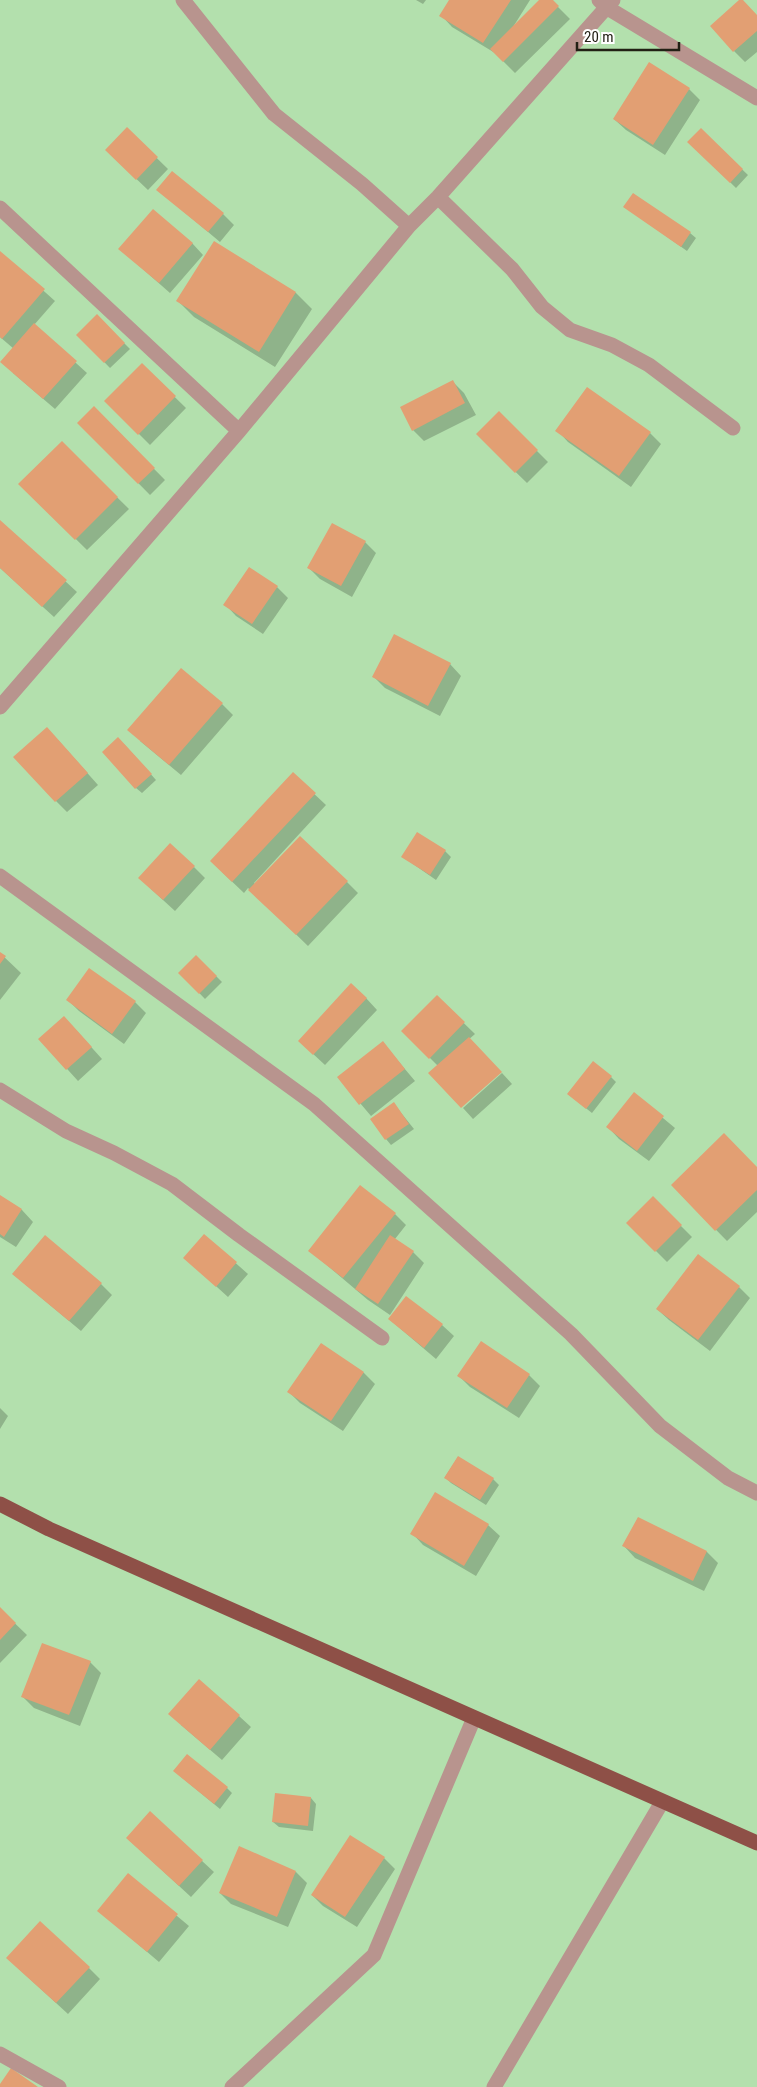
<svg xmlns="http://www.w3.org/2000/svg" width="757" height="2087" viewBox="0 0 757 2087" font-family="'Roboto Condensed',sans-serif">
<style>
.green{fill:#b3e0ad}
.shadow{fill:#0003}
.building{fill:#e29f73}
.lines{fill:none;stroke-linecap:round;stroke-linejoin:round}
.minor{stroke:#b8948e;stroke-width:15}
.major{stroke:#8e5047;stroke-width:15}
</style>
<rect width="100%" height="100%" fill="#ebe4c8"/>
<path class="green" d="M0,0H757V2087H0Z"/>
<path class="shadow" d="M416,0H426L423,4Z
M451,0H530L513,27L540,0H551L570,19L515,73L495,53L452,27L441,15Z
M741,0L757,16V52L745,62L734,51Z
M689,89L700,100L665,155L626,130L614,119Z
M127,129L168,169L148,190L106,150Z
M701,130L748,175L736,188L689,142Z
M158,190L223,214L234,225L220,242Z
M625,207L690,233L696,238L687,251Z
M192,243L203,255L170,293L120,249Z
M214,243L296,293L312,309L275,367L194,317L178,301Z
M0,252L55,301L34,325L87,373L55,409L13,373L14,349L0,337Z
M97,316L130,349L110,368L78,335Z
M142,365L186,408L150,445L106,401Z
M453,382L464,393L476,415L424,441L413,430Z
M94,408L165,480L150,495L79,423Z
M499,413L548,462L527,483L477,434Z
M557,430L650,433L661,444L631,487L568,442Z
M62,443L129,509L87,550L20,484Z
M0,521L77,592L54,617L0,568Z
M365,542L376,553L352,597L320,579L309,568Z
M277,587L288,598L263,634L236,616L225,604Z
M450,664L461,676L440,716L385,688L374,677Z
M222,704L233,715L181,775L140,741Z
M58,740L98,785L67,812L56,801Z
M124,744L156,780L142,793L136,788Z
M293,774L326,805L254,883L255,884L347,882L358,893L308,946L248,888L244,893L222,872Z
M417,834L445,851L451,857L436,880L403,857Z
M194,867L205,878L175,911L151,889Z
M0,953L21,973L0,1000Z
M196,956L222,982L205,999L180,973Z
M437,997L475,1034L438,1066L403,1031Z
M366,998L377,1010L325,1065L311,1052Z
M68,1000L135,1002L146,1013L124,1044L79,1011Z
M75,1029L102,1059L78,1081L40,1039Z
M383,1043L415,1081L371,1116L338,1077Z
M502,1073L512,1084L473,1119L463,1108Z
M611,1077L616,1082L592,1113L568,1094Z
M634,1094L675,1128L649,1161L619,1139L608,1127Z
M394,1104L414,1129L391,1145L386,1139Z
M757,1168V1212L727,1241L672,1185Z
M0,1196L22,1210L33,1222L16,1247L0,1237Z
M653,1198L692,1237L667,1262L628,1223Z
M395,1214L406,1225L395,1239L413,1252L424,1263L390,1315L368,1300L309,1250Z
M204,1235L248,1274L228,1297L185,1258Z
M13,1274L101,1284L112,1295L81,1331Z
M739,1287L750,1298L710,1351L669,1320L657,1309Z
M407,1298L442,1325L454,1336L436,1359L389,1319Z
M321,1344L364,1373L375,1384L343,1431L300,1403L289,1392Z
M529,1375L540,1386L519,1418L470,1387L459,1376Z
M0,1408L8,1416L0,1429Z
M458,1457L493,1479L499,1485L486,1505L451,1483L445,1477Z
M638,1518L707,1552L718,1563L704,1591L635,1558L624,1546Z
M488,1525L500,1536L476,1576L423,1545L412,1533Z
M0,1609L27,1635L0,1663Z
M90,1662L101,1673L80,1726L34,1708L22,1696Z
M239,1716L251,1727L222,1760L181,1725Z
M180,1776L227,1788L232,1793L220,1809Z
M311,1798L316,1804L313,1831L279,1827L273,1822Z
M150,1813L214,1872L191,1897L127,1838Z
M384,1858L395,1869L357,1927L323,1906L312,1895Z
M296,1872L307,1883L288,1927L231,1904L220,1893Z
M128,1875L189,1926L159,1962L99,1911Z
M89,1968L100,1979L68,2014L19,1969Z"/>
<path class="building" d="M449,0H511L483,43L439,16Z
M539,0H553L559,6L503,62L490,49Z
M739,0H743L757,15V31L733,52L710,26Z
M649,62L690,88L653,145L613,119Z
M127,127L158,157L136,180L105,150Z
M701,128L743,169L730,183L687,142Z
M172,171L224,213L208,232L156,190Z
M633,193L691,232L681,247L623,207Z
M153,209L193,243L159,283L118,249Z
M214,241L296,292L259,352L176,301Z
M0,251L45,289L2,339L0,337Z
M97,314L125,343L104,363L76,335Z
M34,323L77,361L43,399L0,362Z
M142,363L176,396L138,435L104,401Z
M453,380L465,403L412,431L400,407Z
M587,387L651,432L619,476L555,431Z
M94,406L155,468L138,484L77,423Z
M499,411L538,450L515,473L476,434Z
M62,441L118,497L75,540L18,484Z
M0,520L67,580L42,607L0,568Z
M332,523L366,541L341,586L307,568Z
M249,567L278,586L252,624L223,605Z
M394,634L451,663L428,706L372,677Z
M181,668L223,703L169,765L127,730Z
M47,727L88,773L55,802L13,757Z
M118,737L152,774L135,789L102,752Z
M293,772L316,793L232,882L210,861Z
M417,832L446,850L430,875L401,857Z
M300,836L348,881L296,935L248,890Z
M170,843L195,866L163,900L138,878Z
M0,952L6,956L0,964Z
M196,955L217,976L199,994L178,973Z
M89,968L136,1001L112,1034L66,1000Z
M351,983L367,998L313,1055L298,1041Z
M437,995L465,1022L429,1059L401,1031Z
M64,1016L92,1047L66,1070L38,1039Z
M469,1037L502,1072L461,1108L428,1073Z
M383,1041L405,1069L359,1105L337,1077Z
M593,1061L612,1076L586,1109L567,1094Z
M634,1092L664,1116L637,1151L606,1127Z
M394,1102L409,1124L385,1140L370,1119Z
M724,1133L757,1167V1190L715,1231L671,1185Z
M360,1185L396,1213L343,1278L308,1251Z
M0,1195L22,1209L4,1237L0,1234Z
M653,1196L682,1225L655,1252L626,1223Z
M204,1234L237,1262L216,1287L183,1258Z
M45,1235L102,1283L69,1321L12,1274Z
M390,1235L414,1251L378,1304L355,1289Z
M698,1254L740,1286L698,1340L656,1309Z
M406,1296L443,1324L424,1348L388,1319Z
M481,1341L530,1374L507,1408L457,1376Z
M321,1343L364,1372L331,1421L287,1392Z
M458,1456L494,1478L480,1500L444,1478Z
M435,1492L489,1524L464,1566L410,1534Z
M638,1517L707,1551L693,1581L622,1546Z
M0,1607L16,1623L0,1640Z
M42,1643L91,1661L69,1715L21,1697Z
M199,1679L240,1715L210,1750L168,1714Z
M187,1754L228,1787L214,1804L173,1771Z
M275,1793L311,1797L308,1826L272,1822Z
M150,1811L203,1860L179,1886L126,1838Z
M350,1835L385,1857L345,1917L311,1895Z
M239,1846L296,1871L277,1917L219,1893Z
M128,1873L178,1914L147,1952L97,1911Z
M40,1921L90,1967L56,2003L6,1958Z
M11,2068L38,2087H0V2084Z"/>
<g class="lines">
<path class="minor" d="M183,0L274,114L362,184L409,226
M599,0L606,7L757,98
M438,197L512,269L542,307L570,330L612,345L649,365L733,428
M0,208L239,431
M0,707L239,431L409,226L438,197L613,0
M0,876L314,1104L571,1334L660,1426L728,1478L757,1493
M0,1090L66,1131L114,1153L172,1184L239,1235L382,1338
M0,2054L59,2087
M232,2087L374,1955L474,1718
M494,2087L662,1802"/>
<path class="major" d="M0,1504L49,1529L757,1843"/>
</g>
<path d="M577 42v8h102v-8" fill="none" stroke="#222015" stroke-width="2.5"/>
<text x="584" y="42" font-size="15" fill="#222015" stroke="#ffffff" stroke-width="4" paint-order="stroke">20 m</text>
</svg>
